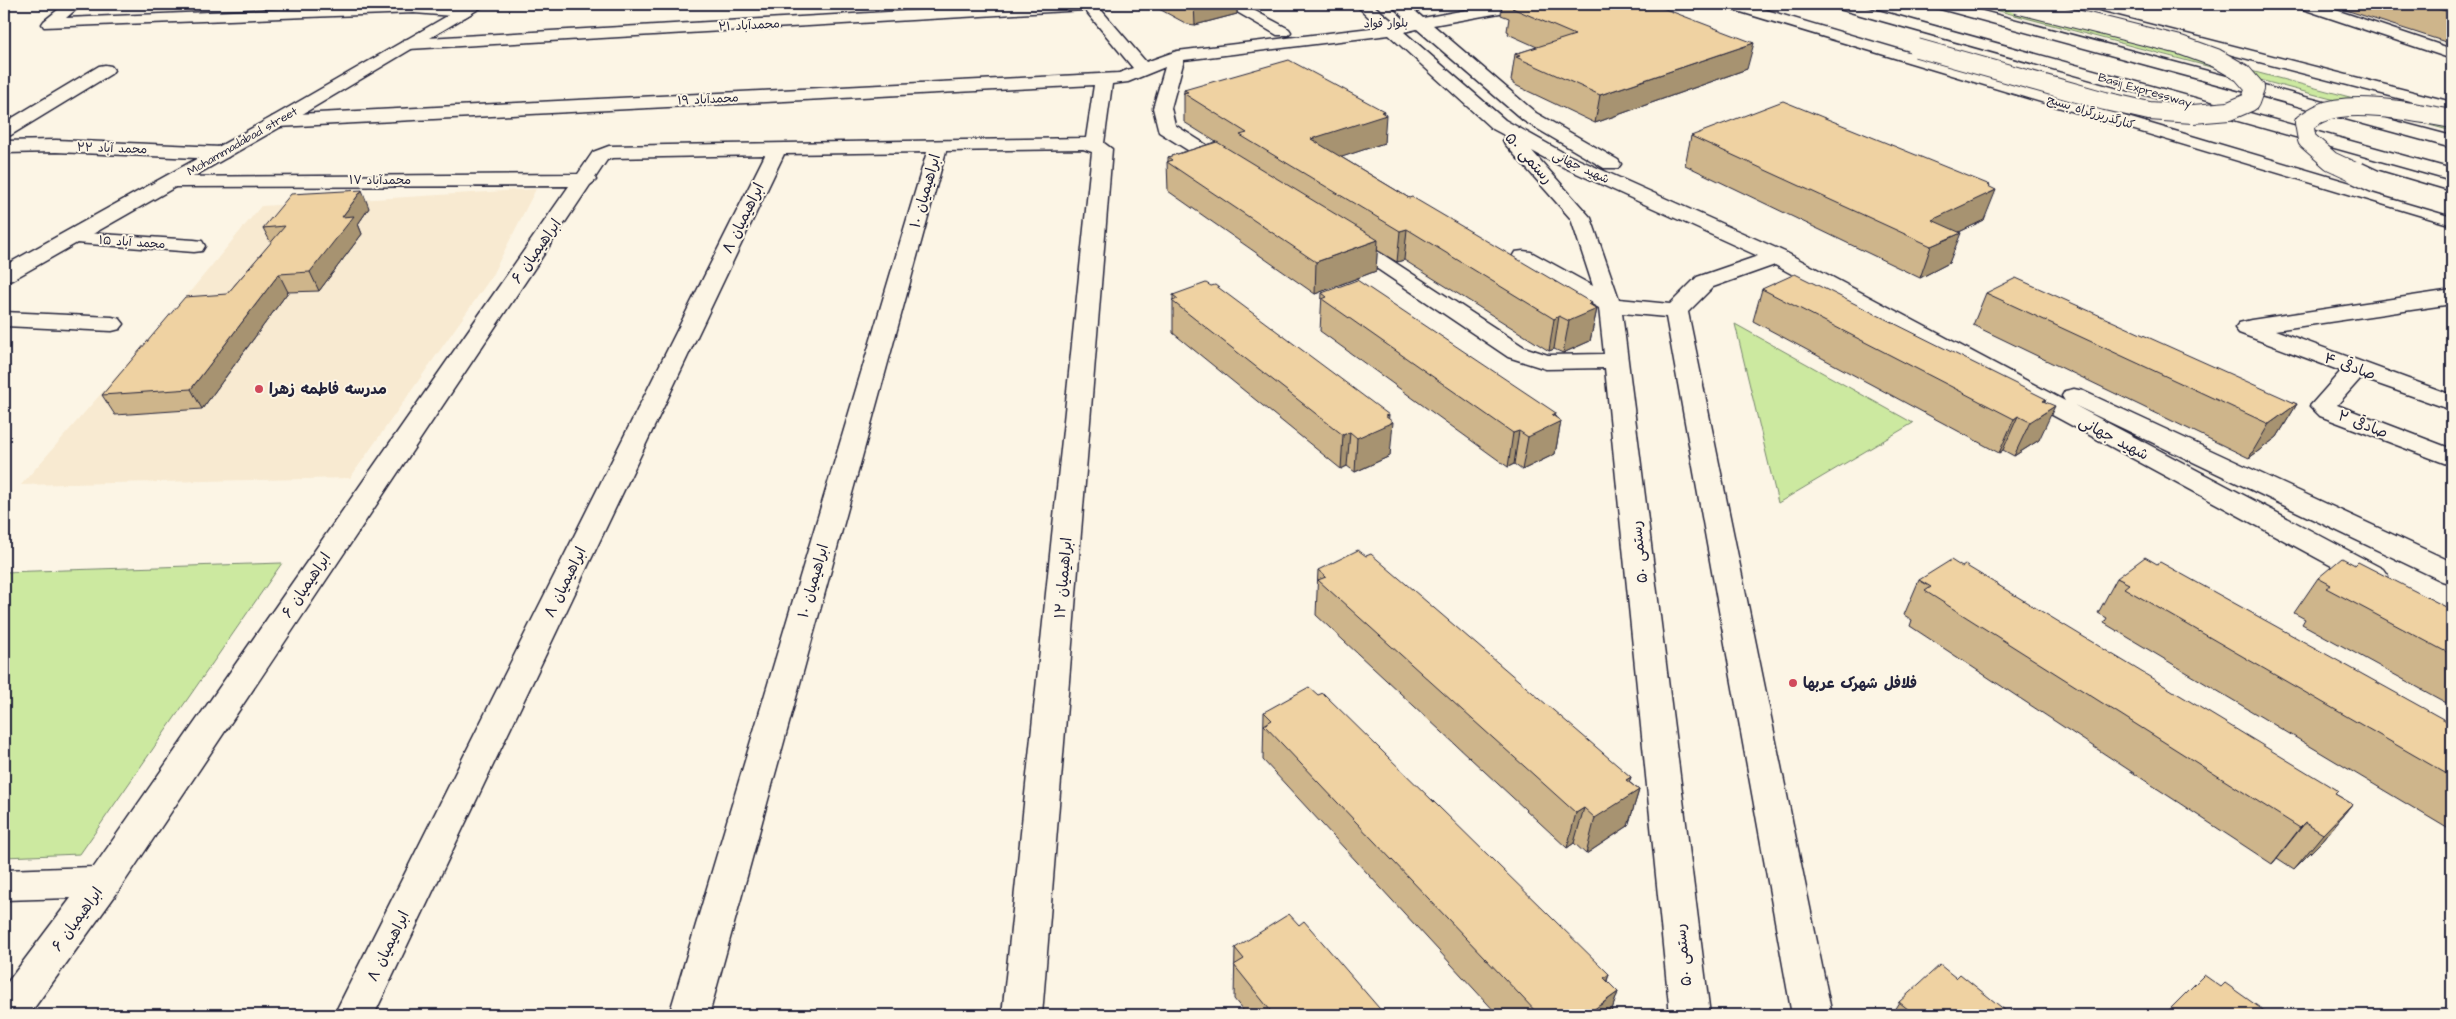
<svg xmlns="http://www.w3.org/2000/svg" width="2456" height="1019" viewBox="0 0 2456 1019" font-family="'Architects Daughter','Playpen Sans Arabic',sans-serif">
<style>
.built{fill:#f8ead1}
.green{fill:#cce9a0;stroke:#77866e}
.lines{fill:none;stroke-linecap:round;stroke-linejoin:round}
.minor-casing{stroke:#22223b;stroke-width:3}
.tertiary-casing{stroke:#22223b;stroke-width:3}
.secondary-casing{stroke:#22223b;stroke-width:3}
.trunk-casing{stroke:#22223b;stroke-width:3}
.minor{fill:#fcf5e5;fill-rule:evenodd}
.tertiary{fill:#fcf5e5;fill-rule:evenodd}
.secondary{fill:#fcf5e5;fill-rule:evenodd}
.trunk{fill:#fcf5e5;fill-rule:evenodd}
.secondary-bridge-far1-casing{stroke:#22223b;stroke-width:20;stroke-linecap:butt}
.secondary-bridge-casing{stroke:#22223b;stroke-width:25;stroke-linecap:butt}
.secondary-bridge-far1{stroke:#fcf5e5;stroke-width:18}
.secondary-bridge{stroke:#fcf5e5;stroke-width:22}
.wall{fill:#ceb58b;stroke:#22223b}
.shaded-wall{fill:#a79371;stroke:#22223b}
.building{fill:#efd2a2;stroke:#22223b}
.poi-dot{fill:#d1495b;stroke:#fcf5e5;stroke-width:2}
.labels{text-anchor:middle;stroke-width:4;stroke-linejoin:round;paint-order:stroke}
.far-street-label{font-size:12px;fill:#22223b;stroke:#fcf5e5}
.street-label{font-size:15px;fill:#22223b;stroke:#fcf5e5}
.poi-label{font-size:15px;font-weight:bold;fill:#22223b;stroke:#fcf5e5;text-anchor:start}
</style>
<rect width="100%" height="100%" fill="#fcf5e5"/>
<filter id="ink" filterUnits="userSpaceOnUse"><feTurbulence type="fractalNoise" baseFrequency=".02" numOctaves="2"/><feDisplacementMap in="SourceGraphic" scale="10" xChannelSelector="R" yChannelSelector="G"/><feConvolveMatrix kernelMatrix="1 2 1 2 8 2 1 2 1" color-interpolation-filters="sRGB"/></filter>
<g filter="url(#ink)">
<path class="built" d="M536,189L490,279L350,478L21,485L184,299L261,206Z"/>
<path class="green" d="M1973,4H1997L2452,124V131Z
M1735,324L1913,423L1778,503Z
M282,563L80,854L4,857V572Z"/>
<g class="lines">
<g class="minor-casing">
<path id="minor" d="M65,4H82L66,18L403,4L465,7L473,12L465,17L414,13L44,27L42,24L44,21Z
M1029,4H1096L1146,62L1177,51L1379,27L1355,4H1372L1396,24L1408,21L1390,4H1407L1423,18L1498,4H1530L1528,7L1522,9L1433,25L1536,113L1618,160L1621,164L1618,168H1604L1524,121L1417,29L1404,32L1505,120L1564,153L1785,252L2065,401L2062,396L2065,391L2074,389L2083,391L2452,562V584L2442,581L2074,405L2383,569L2388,576L2383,583L2373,586L2363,583L1775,265L1713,287L1688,312L1832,1015H1792L1666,317L1622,313L1710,1015H1670L1605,368L1546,369L1508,357L1339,243L1335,239L1339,235L1346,233L1353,235L1524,347L1548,355L1604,354L1599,308L1515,262L1512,257L1515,252L1523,251L1531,252L1593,286L1571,219L1505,144L1503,140L1506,136L1491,128L1389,35L1184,60L1171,108L1175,125L1235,163L1238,167L1235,171H1221L1159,132L1153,108L1165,67L1128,82L1112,84L1104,143L1112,149L1042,1015H1002L1092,152L1083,149L946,151L709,1015H669L927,152L784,154L374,1015H334L765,155L612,158L607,160L595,178L596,180L590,185L117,893L29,1015H4V987L71,898L4,900V870L94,867L569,186L173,187L166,185L163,181L166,177L578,174L593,152L609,146L1086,138L1094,85L278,127L272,125L269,121L272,117L278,115L1119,73L1133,68L1085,10L409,49L403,48L401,44L403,40L409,39ZM1532,151L1550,161L1758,256L1697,277L1670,304L1619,299L1591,218Z
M1223,4H1242L1289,29L1291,32L1289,35H1277Z
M2295,4H2318L2452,49V59L2297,7Z
M105,65L111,66L114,70L111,74L11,135L4,137V123L99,66Z
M56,140L221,147L228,149L231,153L228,157L221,159L56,152L4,153V141Z
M70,232L194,240L202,241L205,246L202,251L194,252L63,242L59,238L63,234Z
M2452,290V304L2275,330L2452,395V410L2361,378L2337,405L2452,449V466L2320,416L2310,406L2341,371L2239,333L2235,328L2239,323L2251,320Z
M4,312L112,317L120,319L124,324L120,329L112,331L4,326Z"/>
</g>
<g class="tertiary-casing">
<path id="tertiary" d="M468,4H487L284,125L12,280L4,282V266L272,117Z"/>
</g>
<g class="secondary-casing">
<path id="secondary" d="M1722,4H1746L2452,213V225L1724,7Z
M2045,4H2070L2452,102V112L2047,7Z"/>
</g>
<g class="trunk-casing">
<path id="trunk" d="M1830,4H1855L2452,169V181L1832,7Z
M1931,4H1956L2452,136V148L1933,7Z"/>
</g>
<use href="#minor" class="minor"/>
<use href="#tertiary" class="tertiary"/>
<use href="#secondary" class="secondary"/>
<use href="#trunk" class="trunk"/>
<g class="secondary-bridge-far1-casing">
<path id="secondary-bridge-far1" d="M1917,48L2105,101L2149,111L2193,114L2229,111L2250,102L2255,88L2242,73L2216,58L2180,45L2016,4
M2359,174L2331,161L2307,140L2304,123C2309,120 2315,115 2321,113C2351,99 2419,113 2452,119"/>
</g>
<g class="secondary-bridge-casing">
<path id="secondary-bridge" d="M2357,173L2374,181L2452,204"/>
</g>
<use href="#secondary-bridge-far1" class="secondary-bridge-far1"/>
<use href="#secondary-bridge" class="secondary-bridge"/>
</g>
<path class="wall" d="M1150,4H1237V14L1195,25L1187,24Z
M1245,4H1277L1256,9Z
M1502,4H1652L1747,69L1595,123L1513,84V82L1511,81L1515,54L1537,47L1508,34L1509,32L1507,31L1509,18L1501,15Z
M2327,4H2452V44Z
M1184,90L1383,113L1384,143L1341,157L1409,198L1597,309L1590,341L1563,353L1554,349L1549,351L1404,260L1397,262L1377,250L1376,271L1315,294L1168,191L1167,162L1168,161V157L1216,142L1184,122Z
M1691,136L1989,187L1984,220L1959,232L1949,263L1920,278L1685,165Z
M369,208L358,224L362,234L319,291L288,292L202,409L115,415L102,395L227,294L271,243L263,228Z
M1762,289L2045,402L2039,440L2014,456L2003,450L1999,453L1753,321Z
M1322,293L1555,417L1561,421L1555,454L1522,470L1514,464L1508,467L1320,331Z
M1986,293L2297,404L2277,437L2249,458L1973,325Z
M1173,295L1388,419L1390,456L1355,472L1347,466L1341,469L1173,333Z
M2355,565L2452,610V706L2302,624L2305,619L2294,613L2318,578Z
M1318,570L1631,777L1629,782L1639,790L1628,826L1586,854L1574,843L1567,848L1316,615Z
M2117,578L2452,724V831L2104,623L2107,618L2098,613Z
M1919,580L2338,791L2335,794L2352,804L2323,840L2294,869L2277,858L2272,864L1910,626L1912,620L1904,615Z
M1264,712L1609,974L1607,981L1618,992L1610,1015H1498L1263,760Z
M1235,948L1385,1015H1247L1234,999Z
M1956,978L2011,1015H1891L1899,1002Z
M2221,987L2270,1015H2164L2168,1011Z
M2452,1007V1015H2444Z"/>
<path class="shaded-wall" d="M1194,4H1237V14L1195,25Z
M1256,4H1277L1256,9Z
M1480,4H1489L1479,6Z
M1754,43L1747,69L1595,123L1600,95Z
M1384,111L1383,116L1386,115L1384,143L1309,168L1311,139Z
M1990,185L1986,195L1996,190L1984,220L1930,246L1932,220Z
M362,190L369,208L358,224L362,234L319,291L310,272L342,217Z
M1407,229L1404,260L1397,262L1400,231Z
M1961,233L1949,263L1920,278L1931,246Z
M1378,240L1376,271L1315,294L1316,262Z
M279,274L288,292L202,409L191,389Z
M1592,303L1590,311L1597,309L1590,341L1563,353L1569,321L1589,304Z
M1559,316L1554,349L1549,351L1554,319Z
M2046,399L2038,417L2055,406L2039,440L2014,456L2030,422L2043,401Z
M2297,404L2277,437L2249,458L2269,424Z
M1556,413L1554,424L1561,421L1555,454L1522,470L1528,437L1552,415Z
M1389,415L1388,425L1393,422L1390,456L1355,472L1357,438L1385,416Z
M2018,416L2003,450L1999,453L2014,419Z
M1519,431L1514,464L1508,467L1513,433Z
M1350,432L1347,466L1341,469L1343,435Z
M1631,777L1624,799L1639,790L1628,826L1586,854L1595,818L1626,780Z
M2352,804L2323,840L2294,869L2323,834Z
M1584,808L1574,843L1567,848L1576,813Z
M2305,823L2277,858L2272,864L2300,828Z
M1609,974L1599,1006L1618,992L1610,1015H1586L1604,978Z"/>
<path class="building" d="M1516,4H1652L1754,43L1600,95L1516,57L1520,56L1515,54L1575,35L1512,8L1515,7L1511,5Z
M2422,4H2452V13Z
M1289,60L1384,111L1381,112L1386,115L1311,139L1409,198L1412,197L1592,303L1589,304L1597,309L1569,321L1559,316L1554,319L1407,229L1400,231L1240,135L1247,133L1183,93L1188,92L1184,90Z
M1783,101L1990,185L1988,186L1996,190L1932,220L1961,233L1931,246L1691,136Z
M1217,142L1378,240L1316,262L1167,162L1172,160L1168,157Z
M362,190L342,217L354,216L310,272L279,274L191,389L102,395L185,297L227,294L285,226L263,228L291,194Z
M1795,274L2046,399L2043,401L2055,406L2030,422L2018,416L2014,419L1762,289Z
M2016,278L2297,404L2269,424L1986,293Z
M1357,280L1556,413L1552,415L1561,421L1528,437L1519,431L1513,433L1322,299L1327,297L1322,293Z
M1206,283L1211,286L1215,285L1389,415L1385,416L1393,422L1357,438L1350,432L1343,435L1172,301L1178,299L1173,295Z
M1358,550L1366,556L1371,554L1631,777L1626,780L1639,790L1595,818L1584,808L1576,813L1318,580L1326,577L1318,570Z
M2145,557L2157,564L2160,562L2452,724V777L2124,588L2129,584L2117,578Z
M2342,558L2355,565L2358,562L2452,610V655L2326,588L2331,585L2318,578Z
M1951,560L1962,567L1965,565L2338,791L2335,794L2352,804L2323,834L2305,823L2300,828L1925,591L1931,587L1919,580Z
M1309,687L1318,695L1323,693L1609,974L1604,978L1618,992L1586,1015H1539L1264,725L1272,720L1264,712Z
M1289,914L1299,925L1304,921L1385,1015H1274L1234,965L1244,959L1235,948Z
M1940,965L1956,978L1960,974L2011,1015H1912L1914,1014L1899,1002Z
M2204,975L2221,987L2225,983L2270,1015H2173L2168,1011Z"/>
</g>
<g class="poi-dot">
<circle cx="259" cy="389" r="5"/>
<circle cx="1793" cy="683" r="5"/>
</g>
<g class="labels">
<g class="far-street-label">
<text transform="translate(1386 23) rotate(-1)" y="4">بلوار فواد</text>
<text transform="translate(749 25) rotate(-3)" y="4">محمدآباد ۲۱</text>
<text transform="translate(2145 90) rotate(16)" y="4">Basij Expressway</text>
<text transform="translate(708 99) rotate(-3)" y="4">محمدآباد ۱۹</text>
<text transform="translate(2091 112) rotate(17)" y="4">کنارگذربزرگراه بسیج</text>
<text transform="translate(242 141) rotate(-30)" y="4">Mohammadabad street</text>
<text transform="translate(112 148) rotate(2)" y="4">محمد آباد ۲۲</text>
<text transform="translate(1581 167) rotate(25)" y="4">شهید جهانی</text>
<text x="380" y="184">محمدآباد ۱۷</text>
<text transform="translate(132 242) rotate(4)" y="4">محمد آباد ۱۵</text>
</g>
<g class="street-label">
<text transform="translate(1529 158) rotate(48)" y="5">رستمی ۵۰</text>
<text transform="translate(925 191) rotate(-74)" y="5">ابراهیمیان ۱۰</text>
<text transform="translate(743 218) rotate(-64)" y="5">ابراهیمیان ۸</text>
<text transform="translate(536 251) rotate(-55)" y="5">ابراهیمیان ۶</text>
<text transform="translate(2350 366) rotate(20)" y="5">صادقی ۴</text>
<text transform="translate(2363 424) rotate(21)" y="5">صادقی ۲</text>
<text transform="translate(2114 438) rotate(28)" y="5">شهید جهانی</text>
<text transform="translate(1639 552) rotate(-96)" y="5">رستمی ۵۰</text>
<text transform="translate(1063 578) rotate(-85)" y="5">ابراهیمیان ۱۲</text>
<text transform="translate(813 581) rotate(-74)" y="5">ابراهیمیان ۱۰</text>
<text transform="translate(565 582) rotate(-64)" y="5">ابراهیمیان ۸</text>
<text transform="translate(306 585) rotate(-56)" y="5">ابراهیمیان ۶</text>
<text transform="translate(77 919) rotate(-54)" y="5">ابراهیمیان ۶</text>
<text transform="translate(388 946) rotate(-64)" y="5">ابراهیمیان ۸</text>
<text transform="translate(1683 955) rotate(-96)" y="5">رستمی ۵۰</text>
</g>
<g class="poi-label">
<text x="269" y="394">مدرسه فاطمه زهرا</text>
<text x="1803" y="688">فلافل شهرک عربها</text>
</g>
</g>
<rect width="2456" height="1019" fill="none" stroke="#fcf5e5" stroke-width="20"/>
<rect x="10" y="10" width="2436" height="999" fill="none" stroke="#22223b" stroke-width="2" filter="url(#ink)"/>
</svg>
